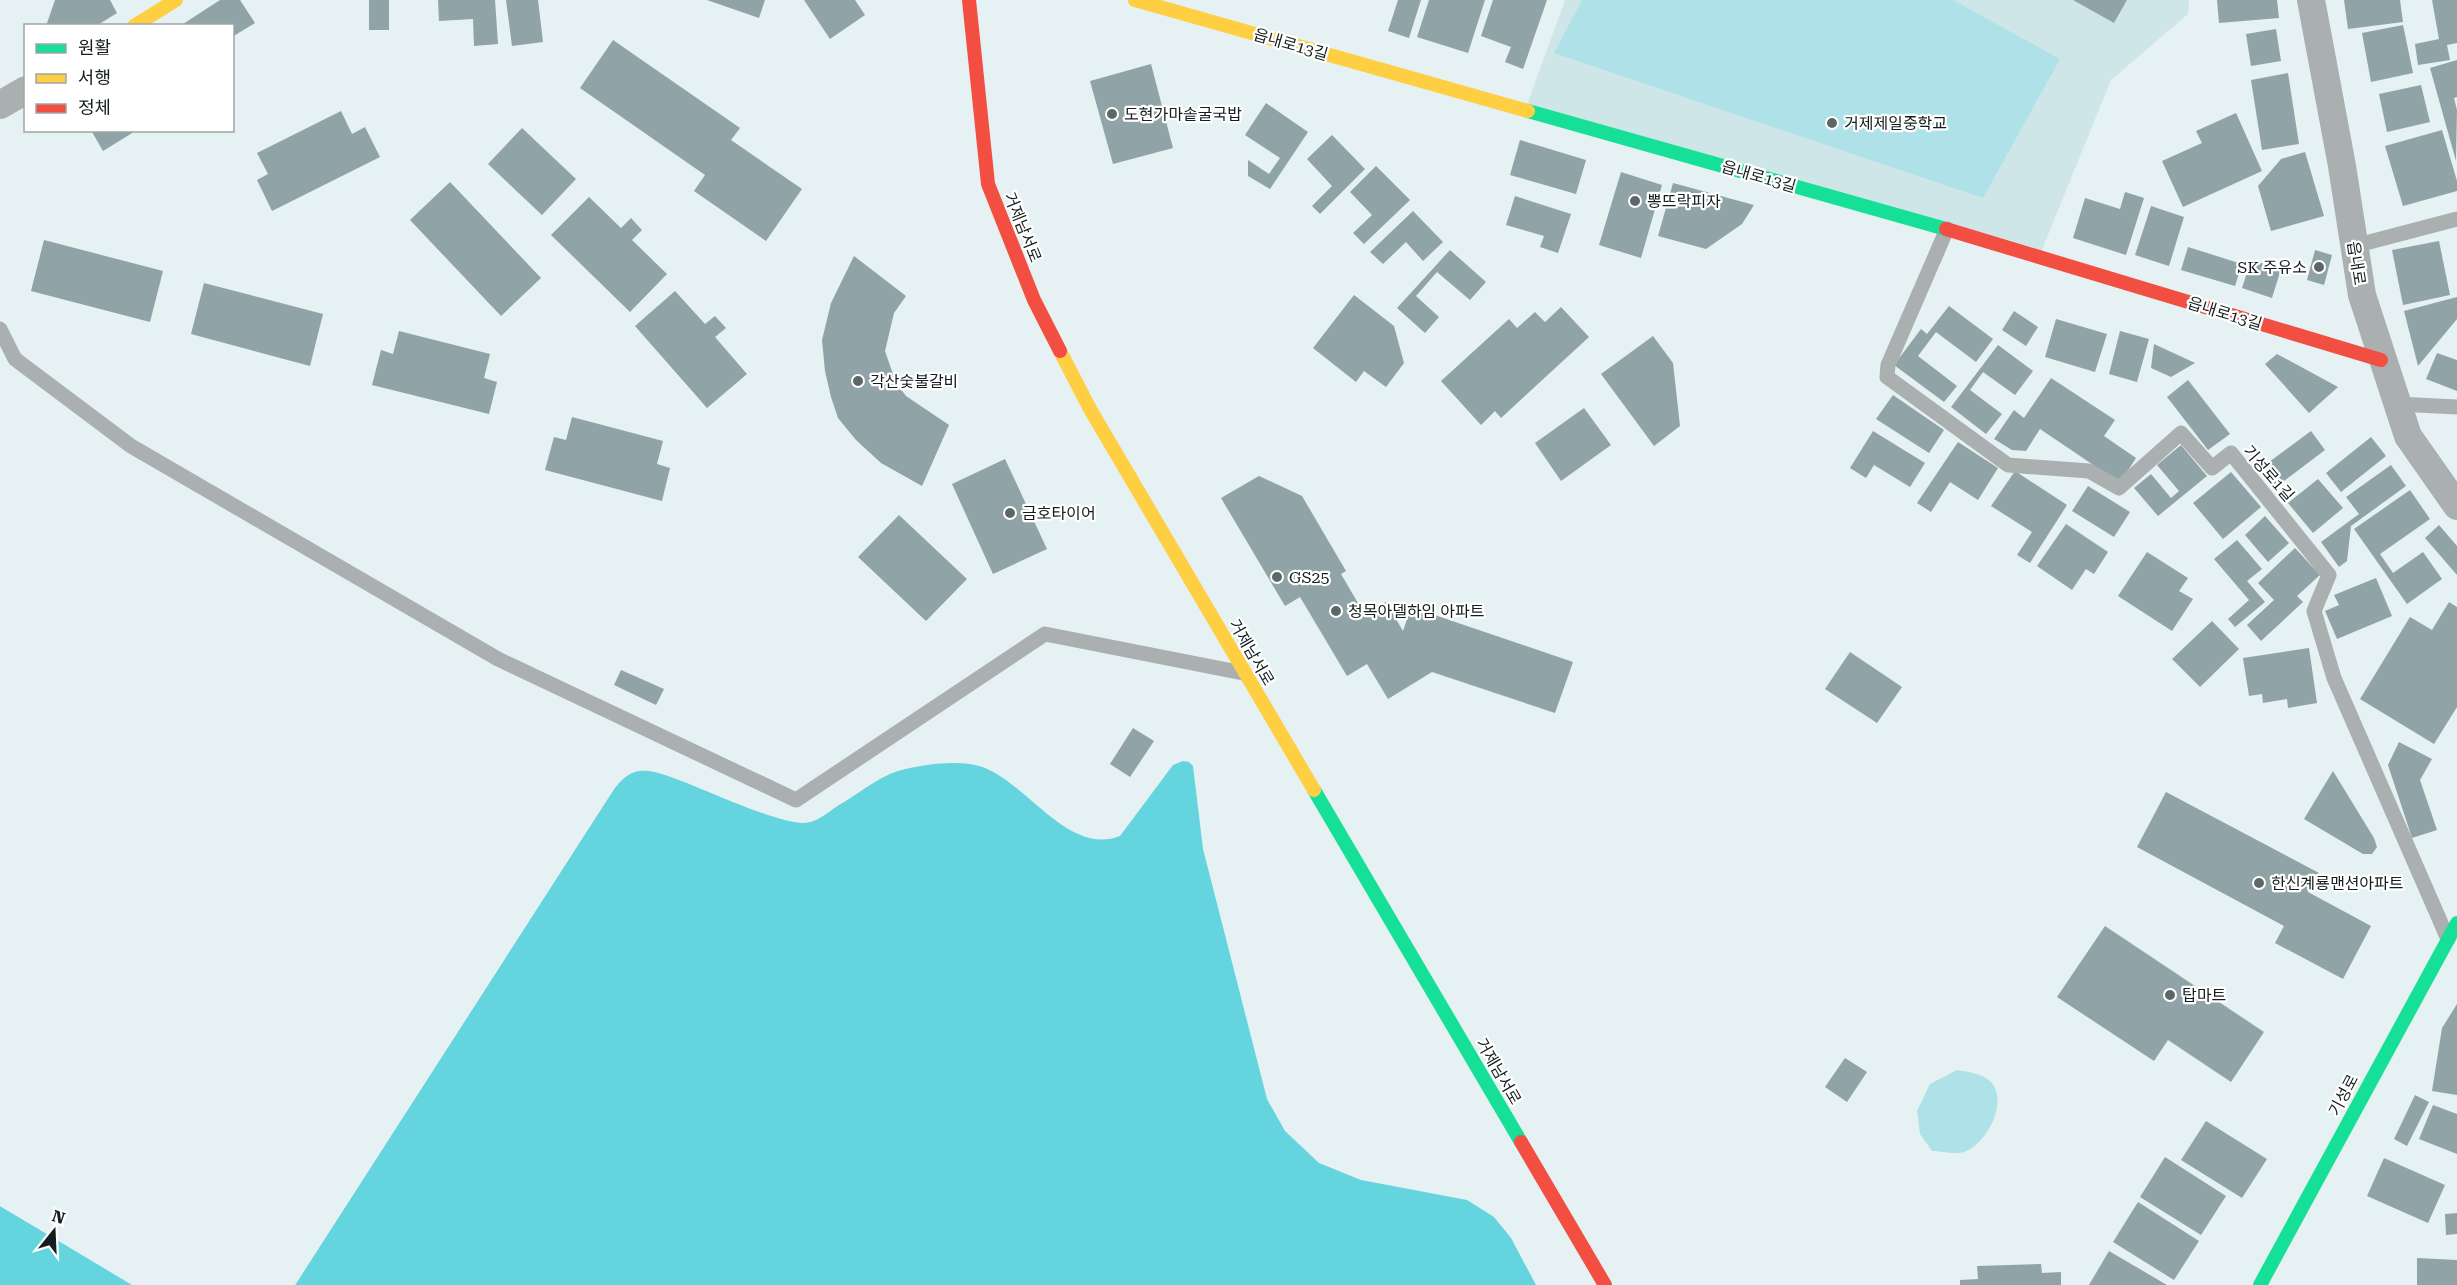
<svg xmlns="http://www.w3.org/2000/svg" width="2457" height="1285" viewBox="0 0 2457 1285" font-family="'Roboto Serif','Noto Sans KR',serif">
<style>
.built{fill:#cfe6e8}
.green{fill:#afe2e8}
.water{fill:#64d4df}
.pier{fill:#e5f1f2}
.building{fill:#90a3a6}
.lines{fill:none;stroke-linecap:round;stroke-linejoin:round}
.lane{stroke:#aaafb0;stroke-width:15}
.street{stroke:#aaafb0;stroke-width:28}
.fast{stroke:#16e098;stroke-width:14}
.slow{stroke:#ffcf43;stroke-width:14}
.jam{stroke:#f24e42;stroke-width:14}
.poi-dot{fill:#5e6768;stroke:#fff;stroke-width:2}
.labels{text-anchor:middle;stroke-width:4.5;stroke-linejoin:round;paint-order:stroke}
.street-label{font-size:16px;fill:#151d1e;stroke:#fff}
.poi-label{font-size:16px;fill:#151d1e;stroke:#fff;text-anchor:start}
</style>
<rect width="100%" height="100%" fill="#e5f1f2"/>
<path class="built" d="M1565,0H2189L2188,14L2111,80L2039,257L1525,110Z"/>
<path class="green" d="M1582,0H1953L2060,59L1983,198L1554,53Z
M1957,1070C1970,1072 1987,1074 1994,1086C2006,1107 1985,1145 1964,1152C1956,1155 1941,1151 1932,1151L1920,1134L1917,1111L1930,1084Z"/>
<path class="water" d="M1183,761L1189,762L1193,766L1203,849L1267,1099L1285,1131L1319,1163L1361,1180L1467,1200L1494,1217L1511,1238L1536,1285H295L614,789C621,781 627,773 639,771C654,769 673,778 687,783C714,794 776,822 803,823C817,823 828,812 839,805C857,795 878,777 898,771C920,765 948,761 970,764C1021,770 1064,858 1120,836L1173,765Z
M0,1206L132,1285H0Z"/>
<path class="pier" d="M612,788L614,789L295,1285H292Z
M0,1203L134,1282L135,1285L0,1206Z"/>
<path class="building" d="M55,0H110L117,13L96,26H46Z
M220,0H240L255,23L232,37V26H180Z
M369,0H389V30H369Z
M438,0H495L498,44L474,46L473,19L439,21Z
M506,0H538L543,42L512,46Z
M707,0H765L759,18Z
M804,0H855L865,15L830,39Z
M1398,0H1421L1409,38L1388,31Z
M1429,0H1485L1468,53L1417,37Z
M1493,0H1547L1523,69L1505,62L1511,47L1481,36Z
M2073,0H2127L2114,23Z
M2217,0H2277L2279,18L2219,23Z
M2344,0H2400L2403,22L2348,29Z
M2432,0H2457V43L2447,45L2450,60L2418,65L2415,44L2439,39Z
M2403,25L2413,73L2371,82L2362,33Z
M2276,29L2281,61L2251,66L2246,34Z
M613,40L740,128L731,140L802,189L766,241L694,191L705,175L580,88Z
M2457,60V97L2454,98L2457,110L2456,161L2430,68Z
M1151,64L1173,148L1113,164L1090,81Z
M2288,73L2299,144L2262,150L2251,80Z
M2421,85L2430,122L2387,132L2379,94Z
M1266,103L1308,132L1270,189L1248,176V160L1269,174L1280,158L1245,135Z
M341,111L352,134L365,127L380,157L272,211L257,180L268,174L257,153Z
M2236,113L2262,171L2183,207L2162,161L2202,143L2196,131Z
M522,128L576,179L542,215L488,164Z
M91,130H137L103,151Z
M2442,130L2457,181V191L2403,206L2385,146Z
M1332,135L1365,169L1320,214L1312,206L1332,186L1307,159Z
M1520,140L1586,160L1576,194L1510,175Z
M2305,152L2324,216L2271,231L2258,186L2281,159Z
M1376,166L1410,200L1364,244L1353,233L1372,215L1350,192Z
M1621,172L1662,185L1641,258L1599,245Z
M450,182L541,278L501,316L410,220Z
M1673,183L1754,205L1742,224L1706,249L1658,236Z
M2125,192L2144,198L2126,255L2073,238L2085,198L2120,209Z
M1515,196L1571,214L1558,253L1540,247L1544,236L1506,225Z
M589,197L621,228L631,218L642,230L632,240L667,274L630,312L551,235Z
M2151,206L2184,217L2169,266L2135,255Z
M1413,211L1443,242L1423,261L1406,242L1383,264L1370,252Z
M44,240L163,271L150,322L31,291Z
M2439,241L2450,295L2403,305L2392,250Z
M2188,247L2242,264L2235,286L2181,270Z
M1450,250L1486,282L1470,300L1437,272L1416,296L1439,317L1425,333L1397,308Z
M2315,250L2332,255L2324,285L2307,280Z
M854,256L906,296L894,313L885,351L896,383L906,396L949,425L922,486L881,463L856,440L838,418L831,397L825,371L822,340L831,303Z
M2251,260L2281,269L2272,298L2242,288Z
M204,283L323,314L310,366L191,334Z
M675,291L705,324L715,316L726,328L715,337L747,374L707,408L635,326Z
M1354,295L1394,326L1404,363L1386,387L1364,371L1356,382L1313,348Z
M2457,297V319L2418,366L2404,311Z
M1949,306L1993,339L1976,362L1936,332L1918,356L1957,386L1944,402L1894,365L1921,329L1927,334Z
M1561,307L1589,337L1501,418L1495,411L1481,425L1441,381L1509,319L1517,328L1535,312L1545,322Z
M2014,311L2038,327L2026,346L2002,330Z
M2056,319L2107,334L2095,372L2045,357Z
M399,331L490,354L484,378L497,382L489,414L372,385L381,350L393,354Z
M2120,331L2149,339L2137,382L2109,374Z
M1653,336L1673,363L1680,426L1654,446L1601,374Z
M2154,344L2195,363L2171,377L2151,368Z
M1998,345L2033,371L2015,395L1983,372L1970,390L2002,414L1986,434L1951,407Z
M2437,353L2457,360V391L2426,379Z
M2277,354L2338,387L2309,413L2265,364Z
M2051,378L2115,420L2104,436L2136,458L2120,483L2040,429L2026,451L2012,450L1994,439L2014,410L2024,418Z
M2188,380L2230,434L2208,450L2167,397Z
M1893,395L1944,430L1929,453L1876,419Z
M1584,408L1611,445L1561,481L1535,443Z
M572,417L663,441L657,464L670,468L662,501L545,470L554,437L566,440Z
M1873,431L1925,463L1910,487L1874,465L1866,478L1850,468Z
M2311,431L2325,450L2276,487L2261,468Z
M2371,437L2386,456L2341,492L2326,473Z
M1958,442L1998,468L1978,500L1950,482L1931,512L1917,503Z
M2181,445L2207,476L2158,516L2134,488L2151,474L2171,498L2179,491L2157,465Z
M1005,459L1047,549L993,574L952,484Z
M2391,465L2406,486L2351,526L2347,561L2339,567L2321,542L2359,514L2346,497Z
M2015,471L2067,505L2030,563L2017,555L2032,532L1991,506Z
M2231,472L2261,507L2223,539L2193,503Z
M1259,476L1302,496L1346,571L1341,574L1365,615L1386,602L1403,631L1411,607L1573,662L1555,713L1432,672L1388,699L1367,664L1347,676L1300,597L1285,606L1221,498Z
M2318,479L2343,508L2313,533L2288,503Z
M2088,486L2130,512L2114,537L2072,511Z
M2410,490L2430,519L2380,554L2393,573L2423,552L2442,579L2407,604L2354,529Z
M899,515L967,579L926,621L858,557Z
M2265,516L2289,543L2268,562L2245,535Z
M2066,524L2108,552L2094,574L2086,569L2072,590L2037,566Z
M2439,525L2457,546V575L2425,538Z
M2237,540L2262,569L2247,581L2265,602L2235,627L2228,619L2249,600L2214,559Z
M2295,548L2320,575L2297,596L2303,602L2261,641L2247,625L2274,600L2258,583Z
M2147,552L2188,578L2179,591L2193,599L2172,631L2118,596Z
M2376,578L2392,616L2337,639L2325,611L2339,605L2334,595Z
M2449,602L2457,607V707L2434,744L2360,699L2410,617L2432,630Z
M2212,621L2239,649L2200,687L2172,659Z
M2309,648L2317,703L2288,708L2287,699L2263,703L2262,694L2249,696L2243,658Z
M1850,652L1902,687L1877,723L1825,689Z
M621,670L664,689L656,705L614,685Z
M1133,728L1154,741L1130,777L1110,764Z
M2399,742L2432,759L2420,780L2437,830L2412,838L2388,765Z
M2333,771L2374,838L2377,847L2372,854H2363L2304,819Z
M2166,792L2319,873L2308,892L2371,926L2343,979L2275,943L2284,926L2137,847Z
M2105,926L2264,1032L2231,1082L2168,1040L2154,1061L2057,997Z
M2457,1004V1095L2432,1091L2442,1028Z
M1845,1058L1867,1072L1847,1102L1825,1087Z
M2415,1095L2429,1102L2407,1146L2394,1139Z
M2433,1105L2457,1114V1154L2419,1139Z
M2206,1121L2267,1159L2242,1198L2181,1160Z
M2165,1157L2226,1196L2201,1235L2140,1197Z
M2384,1158L2445,1185L2428,1223L2367,1196Z
M2138,1202L2199,1241L2174,1280L2113,1242Z
M2457,1213V1234L2446,1235L2445,1214Z
M2109,1251L2167,1285H2089Z
M2417,1258L2457,1260V1285H2417Z
M2041,1264L2042,1273L2061,1272V1285H1960V1280L1978,1279L1977,1266Z"/>
<g class="lines">
<path class="lane" d="M1947,229L1888,365L1887,377L2008,465L2089,471L2119,488L2181,433L2212,468L2231,453L2329,575L2314,611L2334,678L2448,939
M2354,246L2457,219
M0,329L15,359L131,446L498,659L796,800L1045,634L1243,673
M2397,404L2457,407"/>
<path class="street" d="M2311,0L2342,166L2362,295L2408,436L2457,506
M0,105L26,90"/>
<path class="fast" d="M1528,111L1946,229
M1314,790L1521,1142
M2260,1285L2457,923"/>
<path class="slow" d="M1135,0L1528,111
M134,26L176,0
M1060,351L1090,409L1314,790"/>
<path class="jam" d="M969,0L988,184L1034,300L1060,351
M1946,229L2381,360
M1521,1142L1605,1285"/>
</g>
<g class="poi-dot">
<circle cx="1112" cy="114" r="6"/>
<circle cx="1832" cy="123" r="6"/>
<circle cx="1635" cy="201" r="6"/>
<circle cx="2319" cy="267" r="6"/>
<circle cx="858" cy="381" r="6"/>
<circle cx="1010" cy="513" r="6"/>
<circle cx="1277" cy="577" r="6"/>
<circle cx="1336" cy="611" r="6"/>
<circle cx="2259" cy="883" r="6"/>
<circle cx="2170" cy="995" r="6"/>
</g>
<g class="labels">
<g class="street-label">
<text transform="translate(1291 44) rotate(16)" y="6">읍내로13길</text>
<text transform="translate(1759 176) rotate(16)" y="6">읍내로13길</text>
<text transform="translate(1023 227) rotate(68)" y="6">거제남서로</text>
<text transform="translate(2357 263) rotate(81)" y="6">읍내로</text>
<text transform="translate(2225 313) rotate(17)" y="6">읍내로13길</text>
<text transform="translate(2269 473) rotate(49)" y="6">기성로1길</text>
<text transform="translate(1252 652) rotate(60)" y="6">거제남서로</text>
<text transform="translate(1499 1071) rotate(60)" y="6">거제남서로</text>
<text transform="translate(2343 1095) rotate(-62)" y="6">기성로</text>
</g>
<g class="poi-label">
<text x="1124" y="120">도현가마솥굴국밥</text>
<text x="1844" y="129">거제제일중학교</text>
<text x="1647" y="207">뽕뜨락피자</text>
<text x="2307" y="273" text-anchor="end">SK 주유소</text>
<text x="870" y="387">각산숯불갈비</text>
<text x="1022" y="519">금호타이어</text>
<text x="1289" y="583">GS25</text>
<text x="1348" y="617">청목아델하임 아파트</text>
<text x="2271" y="889">한신계룡맨션아파트</text>
<text x="2182" y="1001">탑마트</text>
</g>
</g>
<rect x="24" y="24" width="210" height="108" fill="#ffffff" stroke="#a1a5a5" stroke-width="1.5"/>
<rect x="36" y="44" width="30" height="9" fill="#16e098" stroke="#a1a5a5" stroke-width="1.5"/>
<text x="78" y="54" font-size="18" fill="#151d1e">원활</text>
<rect x="36" y="74" width="30" height="9" fill="#ffcf43" stroke="#a1a5a5" stroke-width="1.5"/>
<text x="78" y="84" font-size="18" fill="#151d1e">서행</text>
<rect x="36" y="104" width="30" height="9" fill="#f24e42" stroke="#a1a5a5" stroke-width="1.5"/>
<text x="78" y="114" font-size="18" fill="#151d1e">정체</text>
<g transform="translate(54 1231) rotate(18)" stroke="#ffffff" stroke-width="4.5" paint-order="stroke">
<path d="M0-4.5L10 22L0 15L-10 22Z" fill="#151d1e"/>
<text y="-9" font-size="16" font-weight="bold" text-anchor="middle" fill="#151d1e">N</text>
</g>
</svg>
